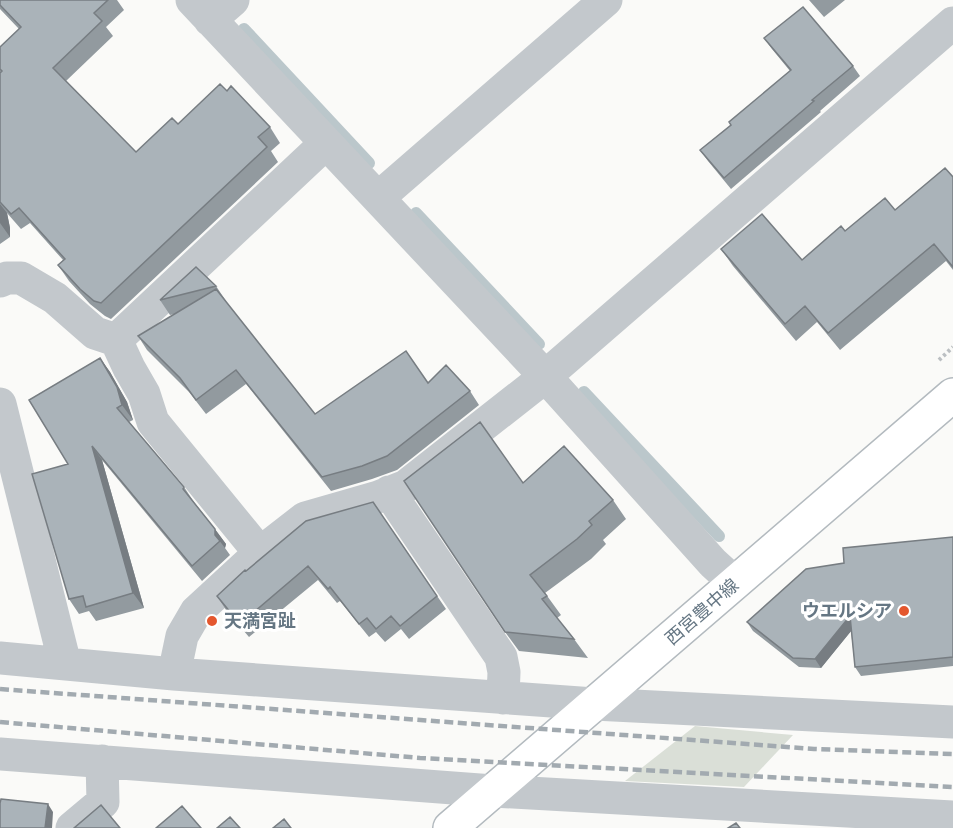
<svg xmlns="http://www.w3.org/2000/svg" width="953" height="828" viewBox="0 0 953 828" font-family="Montserrat,'Noto Sans JP',sans-serif">
<style>
.green{fill:#dadfd7}
.lines{fill:none;stroke-linecap:round;stroke-linejoin:round}
.stream{stroke:#bbc7cb;stroke-width:12}
.secondary-casing{stroke:#b3babf;stroke-width:36}
.path{stroke:#bbbfc2;stroke-width:4;stroke-dasharray:3 3;stroke-linecap:butt}
.minor{stroke:#c3c8cc;stroke-width:33}
.secondary{stroke:#fff;stroke-width:33}
.rail{stroke:#a2aab0;stroke-width:4.5;stroke-dasharray:9 4.5;stroke-linecap:butt}
.wall{fill:#929a9f}
.shaded-wall{fill:#777d82}
.building{fill:#aab3b9;stroke:#777d82;stroke-width:1.5}
.poi-dot{fill:#e4572e;stroke:#fff;stroke-width:2}
.labels{text-anchor:middle;stroke-width:6;stroke-linejoin:round;paint-order:stroke}
.poi-label{font-size:18px;font-weight:bold;fill:#657683;stroke:#fff;text-anchor:end}
.street-label{font-size:18px;fill:#657683;stroke:#fff}
</style>
<rect width="100%" height="100%" fill="#fafaf8"/>
<path class="green" d="M695,726L793,735L744,787L625,781Z"/>
<g class="lines">
<path class="stream" d="M244,29L369,163
M416,213L539,344
M584,392L719,536"/>
<g class="secondary-casing">
<path id="secondary" d="M450,828L953,395"/>
</g>
<path class="path" d="M939,360L953,347"/>
<path class="minor" d="M192,0L545,376L713,563L735,583
M210,20L233,0
M378,198L606,0
M0,281L7,278H21L55,298L95,333L116,340L129,368L144,394L153,422L260,553
M116,340L326,143
M0,404L65,664
M389,492L501,657L504,672L503,698
M0,658L174,674L594,704L953,722
M174,674L182,636L196,612L260,553L305,518L378,497L406,486L541,380L953,23
M0,754L493,791L953,817
M72,828L103,802L102,761"/>
<use href="#secondary" class="secondary"/>
<path class="rail" d="M0,689L814,749L953,754
M0,722L420,758L953,787"/>
</g>
<path class="wall" d="M0,0H117L124,10L106,27L113,36L66,81L136,152L227,91L270,127L280,143L271,151L278,162L111,319L105,316L90,304L69,281L58,265L63,260L30,223L21,229L7,213L10,228V237L0,244V47L19,29L0,9Z
M809,0H845L824,17Z
M764,38L853,66L860,76L820,111L821,112L731,189L708,161L700,150L731,125L790,71L772,49Z
M953,177V270L946,261L840,350L817,322L796,341L733,266L721,249L802,260L895,210Z
M216,286L226,301H225L315,414L428,383L470,391L479,405L397,470L372,479L331,491L246,384L206,414L189,392L147,350L138,336L175,314L170,315L160,300Z
M100,358L110,372L127,402L133,420L129,422L184,487L194,502L226,544L225,548L230,555L202,581L102,460L144,608L96,621L89,611L79,614L69,599L68,464Z
M523,483L613,500L626,519L603,540L606,544L591,559L545,593L561,615L557,618L574,639L588,658L519,651L505,632Z
M373,502L446,609L409,639L401,629L385,642L376,632L369,637L340,601L337,603L318,580L249,637L226,610L217,596L246,571Z
M953,537V666L861,676L855,667L851,631L821,668L799,667L753,631L747,622L844,563Z"/>
<path class="shaded-wall" d="M0,204L7,213L10,228V237L0,223Z
M100,358L110,372L127,402L133,420L122,405Z
M92,446L102,460L144,608L133,593Z
M215,529L226,544L225,548L215,535Z
M850,616L856,625L821,668L815,659Z
M48,804L53,812L52,828H45Z"/>
<path class="building" d="M0,0H108L94,13L102,21L53,68L136,152L172,118L178,124L220,84L227,91L231,86L270,127L258,137L267,147L101,303L94,301L80,289L58,265L65,259L19,208L11,214L0,202V73L2,71L0,69V47L21,27L0,5Z
M803,7L853,66L812,100L814,101L724,178L700,150L731,125L729,122L791,70L764,38Z
M945,168L953,177V267L934,244L828,333L805,306L785,324L721,249L762,214L802,260L841,226L845,231L885,198L895,210Z
M196,267L216,286L160,300Z
M216,289L315,414L406,351L428,383L446,365L470,391L387,456L362,466L322,477L236,370L196,400L180,378L138,336Z
M100,358L117,387L122,405L117,408L184,487L183,489L215,529V535L220,541L192,566L92,446L133,593L86,607L83,596L69,599L32,474L68,464L29,400Z
M480,422L523,483L564,446L613,500L589,521L592,525L577,539L530,575L547,596L542,599L574,639L505,632L404,481Z
M373,502L437,596L400,626L391,616L376,629L367,618L359,624L330,587L328,589L308,566L240,624L217,596L245,570L246,571L306,521Z
M953,537V657L855,667L850,616L815,659L793,658L747,622L806,569L844,563L843,548Z
M1,799L48,804L45,828H0V803Z
M101,805L120,828H74Z
M182,806L201,828H156Z
M230,817L240,828H217Z
M284,819L291,828H273Z
M736,823L740,828H728Z"/>
<g class="poi-dot">
<circle cx="904" cy="611" r="6"/>
<circle cx="212" cy="621" r="6"/>
</g>
<g class="labels">
<g class="poi-label">
<text x="892" y="617">ウエルシア</text>
<text x="224" y="627" text-anchor="start">天満宮趾</text>
</g>
<g class="street-label">
<text transform="translate(702 612) rotate(-41)" y="6">西宮豊中線</text>
</g>
</g>
</svg>
